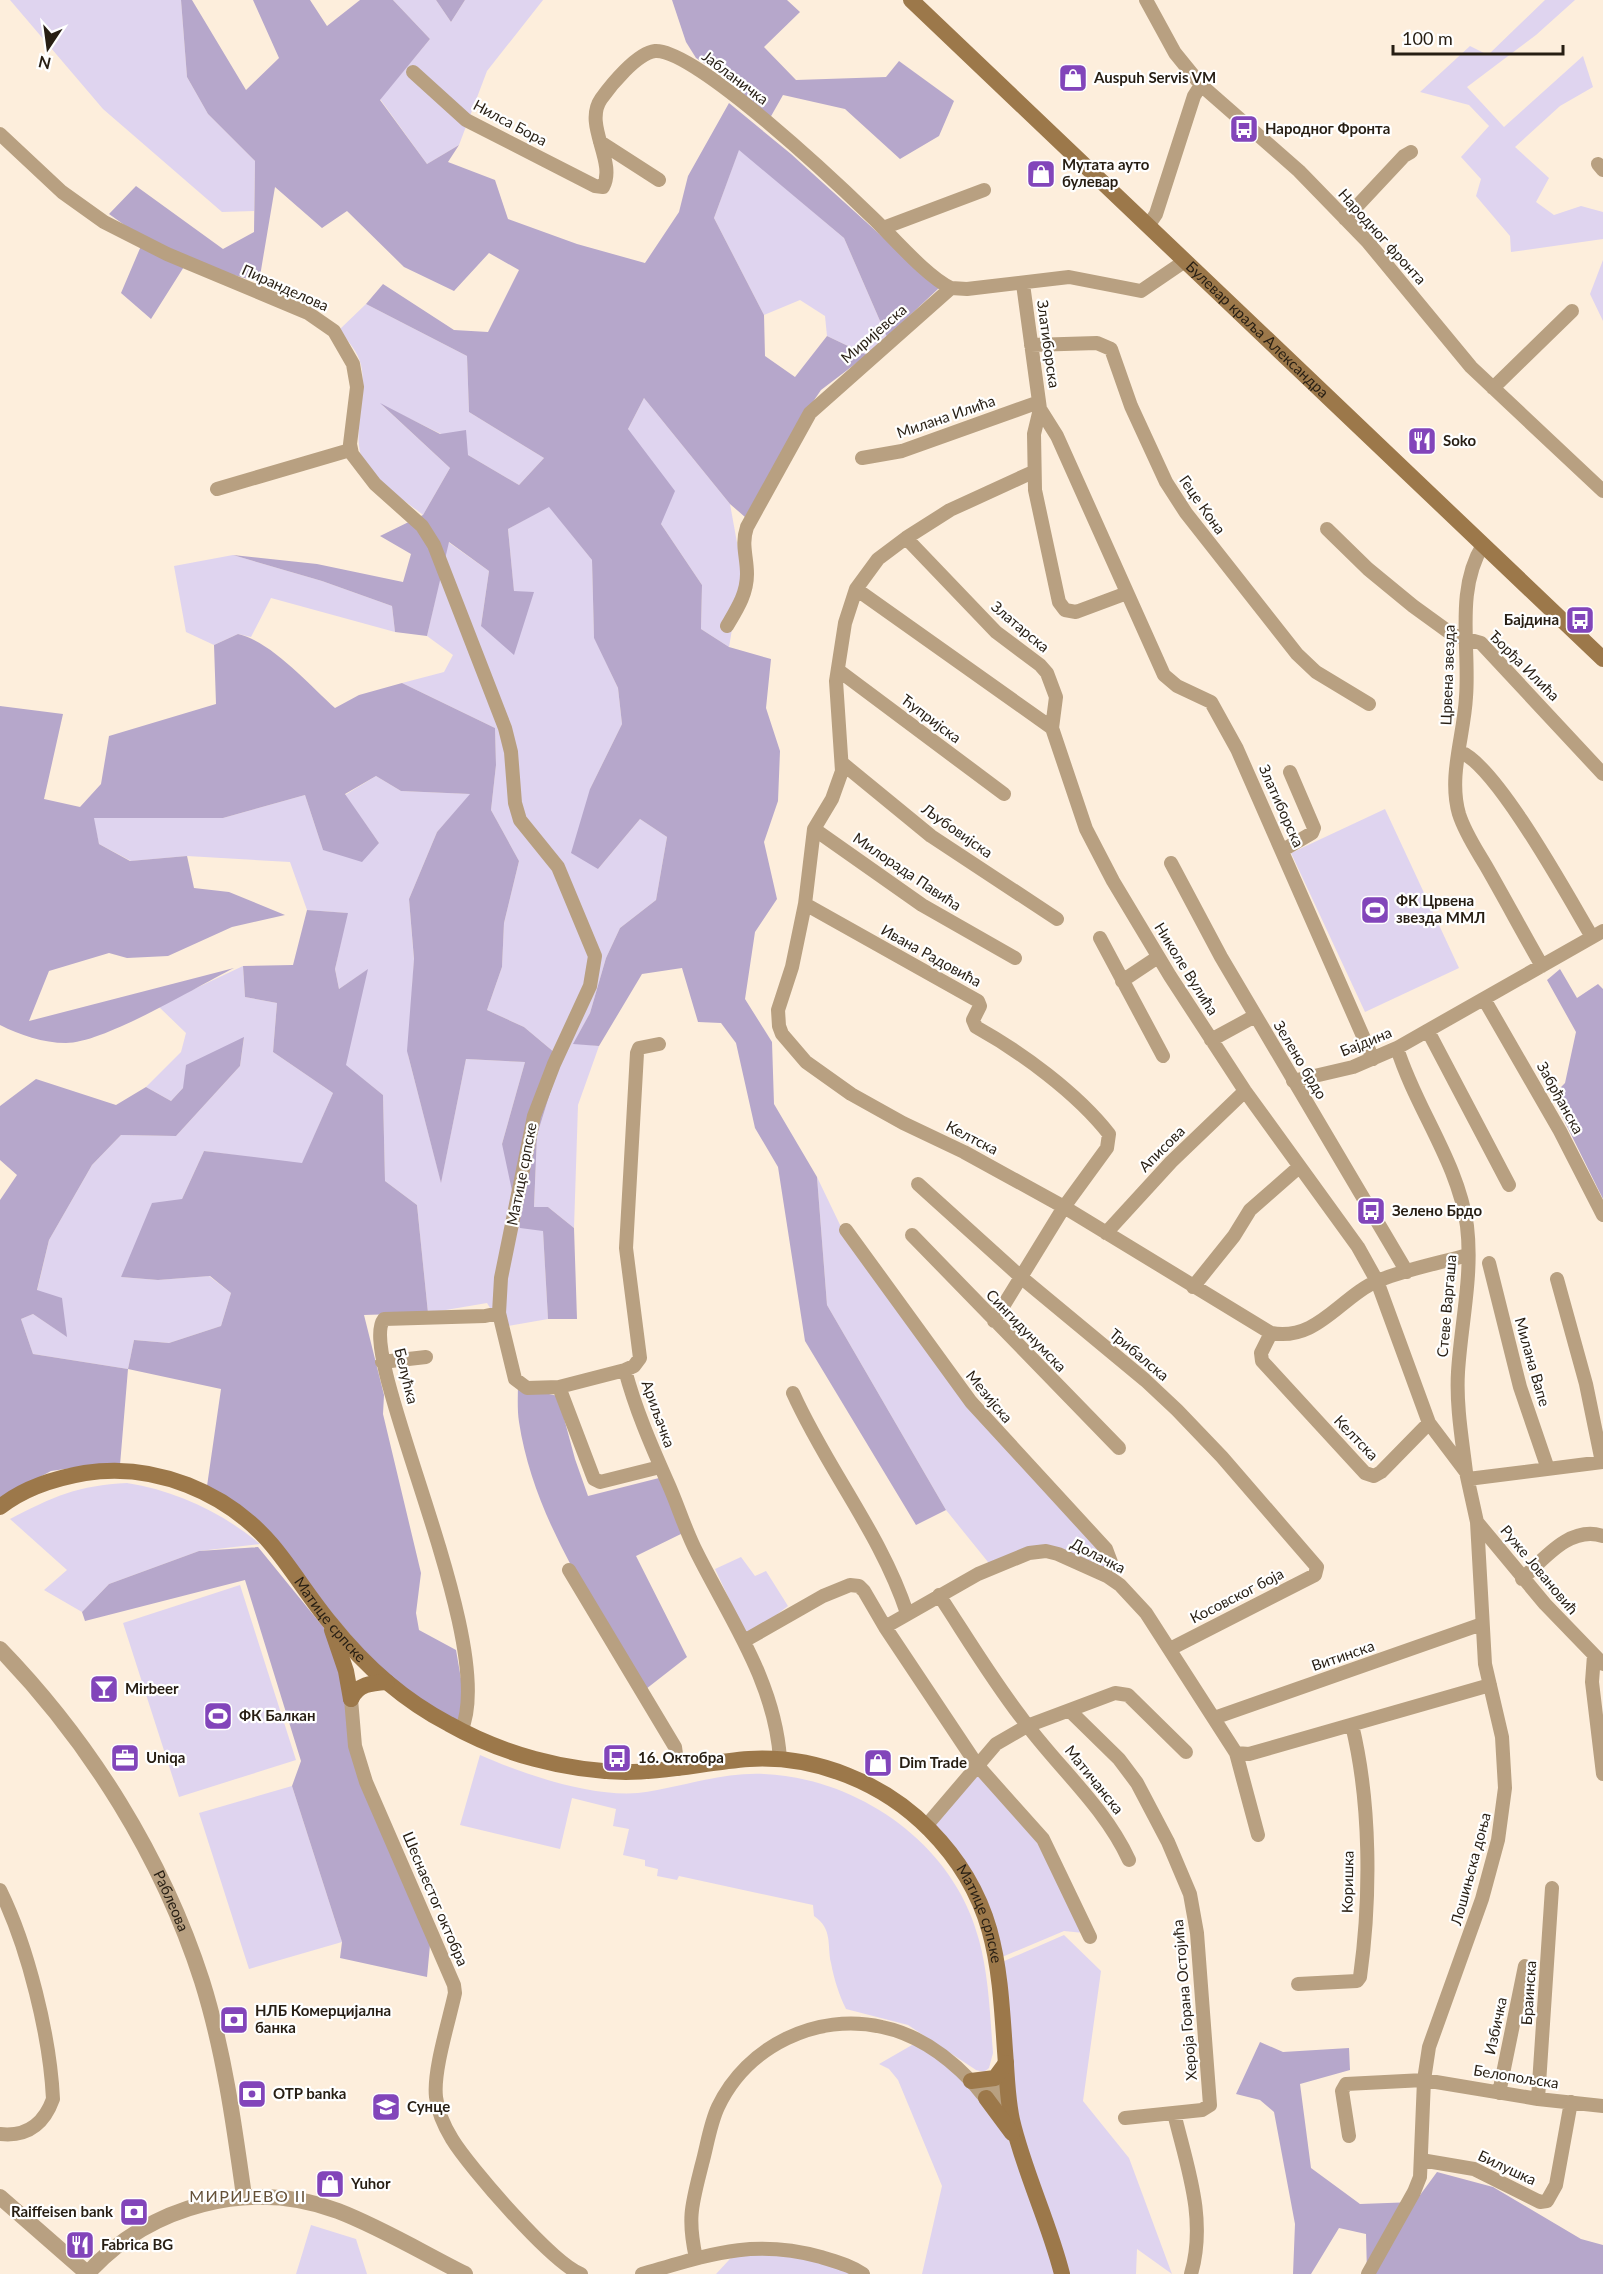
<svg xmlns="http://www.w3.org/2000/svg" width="1603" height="2274" viewBox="0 0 1603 2274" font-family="Lato,sans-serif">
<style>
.green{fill:#dfd4ef}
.forest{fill:#b6a7cb}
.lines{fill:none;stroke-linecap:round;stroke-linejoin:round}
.minor{stroke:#b8a081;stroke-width:14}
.tertiary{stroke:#b8a081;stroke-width:16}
.secondary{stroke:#9c784a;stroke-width:16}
.labels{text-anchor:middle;stroke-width:4.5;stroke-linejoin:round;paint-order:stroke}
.street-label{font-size:15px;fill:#271e13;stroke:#fff}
.poi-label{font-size:15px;font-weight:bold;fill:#271e13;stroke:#fff;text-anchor:start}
.neighbourhood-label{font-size:16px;letter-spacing:1.5px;fill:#634f36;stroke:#fff}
</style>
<rect width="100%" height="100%" fill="#fdeedc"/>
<path class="green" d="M10,0H181L187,77L208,114L255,161L254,211L222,212L103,109Z
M393,0H436L451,22L465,0H543L487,71L459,145L427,164L380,99L430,39Z
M1545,0H1575L1536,35L1467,87L1504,127L1583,56L1593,87L1560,106L1515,147L1549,178L1536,202L1554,215L1581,206L1603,212V239L1511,252L1510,236L1476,196L1481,179L1461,157L1489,126L1469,105L1420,92L1470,46L1488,55Z
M739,149L844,238L887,337L867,355L827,336L825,316L800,300L764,315L714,218Z
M1603,260V321L1590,294Z
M366,304L467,356L469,412L544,458L519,485L468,455L441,434L382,405L450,468L423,515C407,502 373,480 364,463C350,436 368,395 361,365C358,352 348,341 339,330Z
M644,398L730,504L742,570L729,647L701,629L702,585L661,524L628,429Z
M549,506L592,560L594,637L618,688L622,724L590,789L598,869L640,819L667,837L656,900L620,928L606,958L590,1013L574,1043L599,1046L578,1105L574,1228L548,1207L534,1208L537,1135L561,1058L524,1027L487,1010L502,967L504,923L519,861L491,810L496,765L495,728L402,683L444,672L453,655L427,636L448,542L489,571L481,626L533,592H514L508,529Z
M233,555L322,581L392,606L395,632L271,598L251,637L238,634L214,645L186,632L174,566Z
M376,776L401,791L471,794L437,832L409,899L414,960L408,1055L441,1182L466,1059L525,1062L502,1144L543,1230L548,1319L502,1327L487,1303L428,1313L417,1205L385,1181L383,1095L345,1065L367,970L339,989L335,969L347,913L307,910L290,862L187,856L131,861L99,844L93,818H223L305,795L323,850L379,843L345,795Z
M1385,809L1459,968L1365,1012L1291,853Z
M243,966L245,997L277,1003L273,1052L333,1093L302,1164L204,1151L182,1199L121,1277L158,1280L209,1276L231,1293L221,1326L169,1343L134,1340L128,1369L33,1354L21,1319L33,1314L66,1336L37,1291L49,1240L92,1165L121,1135L176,1136L240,1066L244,1038L183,1088L171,1101L146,1087L181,1052L186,1033L158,1006Z
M817,1177L842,1229L953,1380L1111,1558L1107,1576L1052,1552L992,1567L946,1510L827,1305Z
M127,1483C177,1491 221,1512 260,1544L199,1551L109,1584L82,1612L44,1590L67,1570L10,1519C52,1497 79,1485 127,1483Z
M741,1557L755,1576L766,1571L788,1606L747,1637L715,1569Z
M240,1585L296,1760L179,1797L123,1623Z
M480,1755C523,1774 590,1797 638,1793C680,1788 720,1772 764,1774C859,1778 955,1845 979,1940C989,1977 990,2016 993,2053L989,2068L984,2072L976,2070L908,2025L846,2009C839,1995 834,1979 831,1963C827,1945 833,1929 814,1916L813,1905L679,1876L677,1880L657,1876L658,1869L645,1866V1860L623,1855L629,1829L613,1826L616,1809L572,1798L560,1849L460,1825Z
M981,1761L1046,1835L1094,1934L1064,1931L1002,1957L930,1822Z
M292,1786L342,1942L249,1969L199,1813Z
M1064,1935L1101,1971L1083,2101L1129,2158L1172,2274L1137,2249L1136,2274H1066L1016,2121L1002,1962Z
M919,2041L961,2074L1015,2141L1058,2274H922L942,2186L898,2080L889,2069L879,2064Z
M311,2225L356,2239L367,2274H296Z
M741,2247H773L861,2274H716Z"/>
<path class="forest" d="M181,0H192L246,90L279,58L253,0H310L327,26L360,0H393L430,39L380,100L427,164L459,145L448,162L495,180L508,219L577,244L645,263L679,212L688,176L729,103L791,154L939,288L887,337L844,238L739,150L714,218L764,315L765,356L795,377L827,336L867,355L821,390L804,415L745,517L730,504L644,398L628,429L675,491L661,524L702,585L701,629L729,647L771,659L766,708L780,751L778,801L764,842L777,899L755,932L745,999L772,1042L774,1104L817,1177L827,1305L946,1510L916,1525L805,1341L778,1167L755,1128L736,1043L721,1023L698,1022L682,968L642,974L599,1046L573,1044L590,1013L606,958L620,928L656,900L667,837L640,819L598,869L571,853L590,789L622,724L618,688L594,638L592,560L549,507L508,529L514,591L534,592L514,655L481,626L489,571L449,542L427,636L395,632L392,606L322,581L233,555L317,564L403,582L411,554L380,536L423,515L450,468L380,403L440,434L466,430L468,455L519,485L544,458L469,412L467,356L366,304L383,284L454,330L488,332L519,270L489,253L454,291L404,267L347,211L322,228L275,187L259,282L187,262L151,319L121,293L144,239L109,214L136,186L223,249L254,232L255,161L208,114L187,77Z
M436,0H465L451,22Z
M672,0H787L800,12L764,47L796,80L886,77L899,61L954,101L939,136L900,159L845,109L783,95L770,118L721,74L696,58L686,42Z
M238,634C272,642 309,685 335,708L359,695L402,683L495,728L496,765L491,810L519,861L504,923L502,967L487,1010L524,1027L561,1058L537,1135L534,1207H548L574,1228L577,1319H548L543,1231L520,1228L502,1144L525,1062L466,1059L441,1183L407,1051L414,959L409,899L437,832L470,794L401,791L376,776L345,794L379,843L362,862L323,850L305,795L223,818H94L99,844L130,861L187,856L194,888L229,892L285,915L232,927L168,956L127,958L109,953L49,971L29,1021L234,968C196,987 104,1043 66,1043C43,1043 20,1035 0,1025V706L63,714L44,799L80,807L101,784L109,736L216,704L214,645Z
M307,910L348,913L335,969L339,989L368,969L346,1065L383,1095L385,1181L417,1205L428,1313L364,1315L384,1395L383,1414L421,1573L416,1613L419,1630L456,1650L464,1696L462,1727L417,1699L371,1659L289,1563L206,1493L221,1389L128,1369L120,1465L86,1466L51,1471L0,1498V1200L17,1175L0,1160V1106L36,1079L116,1105L146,1087L171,1101L183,1088L186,1065L244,1037L240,1066L176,1136L121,1135L92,1165L49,1240L37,1290L62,1298L67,1337L33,1314L21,1319L33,1354L128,1369L134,1340L169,1343L221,1326L231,1293L210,1276L158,1280L121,1277L152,1203L182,1199L204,1151L302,1163L333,1093L273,1052L277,1003L245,997L243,966L293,965Z
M1560,969L1577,998L1598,984L1603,989V1199L1552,1096L1565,1083L1576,1032L1547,980Z
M518,1381L531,1390L558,1396L575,1459L588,1496L663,1477L685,1532L636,1556L687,1657L646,1689C595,1607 534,1520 519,1422C517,1409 518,1394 518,1381Z
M258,1547L324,1628L352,1701L355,1731L430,1945L427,1977L340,1958L342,1942L292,1786L301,1761L245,1580L85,1621L82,1612L109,1584L199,1551Z
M1260,2042L1283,2052L1349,2048L1350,2070L1300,2084L1311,2168L1360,2204L1415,2202L1437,2172L1493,2187L1581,2239L1603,2245V2274H1367L1366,2234L1339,2228L1311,2274H1293L1295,2224L1274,2112L1260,2100L1236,2094Z"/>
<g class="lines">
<path class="minor" d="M1146,0L1175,53L1201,85L1299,171L1367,241L1471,367L1603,491
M413,72L466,120L595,186L603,187C617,162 583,125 601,99C611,85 637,53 655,51C695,48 840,186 873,218C893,237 927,277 951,288
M0,134L62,192L104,222L167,254L308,313L334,331L353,364L357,387L350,444L352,454L375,484L422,526L434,545L505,728L511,752L515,803L520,820L558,867L595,956L590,986L554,1064L534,1116L501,1278L499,1313L515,1379L527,1388L559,1387L625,1370L634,1366L640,1358L626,1248L637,1053L639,1048L659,1044
M600,142L659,180
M1598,164L1603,170
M1345,219L1404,156L1411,152
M1148,226L1156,214L1194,96L1201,85
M883,228L984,190
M1023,284L1040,409L1034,434L1035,490L1059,602L1065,610L1076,612L1127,593
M1031,345L1097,343L1111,349L1131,406L1166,482L1186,513L1297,654L1316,672L1369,704
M1493,388L1572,311
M1040,409L1057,436L1164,675L1177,686L1211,702L1237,749L1373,1059
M862,458L902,451L1039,402
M1033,472L950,510L906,538L878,559L856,589L845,623L836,681L842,771L832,799L814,829L805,904L792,967L778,1010L779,1026L782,1034L806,1062L851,1094L903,1123L964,1152L1064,1207L1271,1333C1318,1342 1341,1295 1380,1280C1408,1269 1439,1263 1468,1255
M217,489L350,450
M1327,529L1368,569L1413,606L1453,635L1481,643L1603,774
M906,538L996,632L1040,665L1047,673L1056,697L1052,728
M1483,545C1455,590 1470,648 1466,697C1464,736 1448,776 1459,814C1465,833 1476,849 1486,866C1505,899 1523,933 1542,966
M856,589L1052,728L1086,829L1113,881L1170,976L1245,1091L1358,1247L1377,1281L1429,1423L1466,1472L1477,1522L1485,1664L1502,1737L1505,1788L1498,1840L1482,1899L1429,2047L1424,2080L1420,2177L1414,2192L1368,2274
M727,626C737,609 747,594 747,574C747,556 741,545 747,527L810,413L951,288L967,289L1069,277L1141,291L1185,261
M838,670L1004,794
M1460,752C1496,764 1570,900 1592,937
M842,763L931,836L1057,919
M814,829L922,905L1015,958
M1283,850L1312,833L1314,828L1290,772
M1171,863L1221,957L1407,1272
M805,904L978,1001L980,1006L973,1020L976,1027C1021,1052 1077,1093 1109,1134L1107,1148L1064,1207L994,1321
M1100,938L1163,1056
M1122,981L1158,957
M1484,999L1560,1131L1603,1215
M1428,1031L1509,1185
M1211,1040L1255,1016
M1397,1048C1416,1109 1458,1162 1467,1226C1473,1275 1461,1323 1458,1372C1456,1405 1462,1439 1466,1472
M1293,1081L1353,1067L1397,1048L1603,931
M918,1184L1022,1278L1145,1380L1177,1410L1222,1457L1317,1567L1315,1575L1170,1649
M846,1230L971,1402L1106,1549L1112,1565L1107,1576
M1106,1233L1171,1162L1245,1091
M912,1235L1119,1448
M1489,1263L1520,1387L1548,1469
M1557,1279L1586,1384L1602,1462
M1193,1287L1234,1236L1250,1210L1299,1167
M1271,1333L1261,1353L1262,1361L1365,1473L1374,1476L1381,1472L1429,1423
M382,1362L426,1357
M625,1370C635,1408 651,1445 667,1481C678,1505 685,1530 697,1553C730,1619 775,1682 780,1759
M559,1387L594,1479L600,1482L660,1467
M793,1393C827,1469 881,1534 907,1613
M1468,1479L1603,1462
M1477,1522L1545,1604L1603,1664
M569,1570L675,1747L678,1769
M1522,1579C1544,1559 1570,1525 1603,1536
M939,1595C966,1636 991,1678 1021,1717C1056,1766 1103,1804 1129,1860
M885,1627L978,1574L1029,1553L1046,1551L1058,1554L1107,1576L1120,1585L1146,1613L1236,1753L1258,1835
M744,1641L823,1596L850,1585L859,1586L864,1591L885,1627L977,1765L1043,1839L1090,1937
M1594,1655L1592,1682L1603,1774
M351,1699L355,1746L366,1782L454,1985L455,1993C449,2021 433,2071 436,2097C438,2113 444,2126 452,2139C469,2167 553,2264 581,2274
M1071,1712L1119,1759L1137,1783L1168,1842L1190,1894L1197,1933L1210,2105L1202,2110L1125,2118
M1214,1718L1482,1624
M461,1731C501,1645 355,1356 384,1319L485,1316L499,1313
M1236,1753L1249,1754L1490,1685
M926,1826L996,1744L1027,1726L1115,1693L1128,1695L1186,1752
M0,1890C28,1947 50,2036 53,2099C44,2124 27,2137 0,2134
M1298,1984L1357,1981L1360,1977C1371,1898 1371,1803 1352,1725
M1499,2093L1525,1966
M1538,2099L1552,1888
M1174,2113C1187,2167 1207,2219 1191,2274
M1349,2136L1342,2091L1346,2084L1424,2080L1538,2099L1603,2106
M1421,2160L1474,2169L1540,2202L1547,2201L1556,2185L1571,2102
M696,2258C687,2217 692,2204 702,2164C707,2146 710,2124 718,2107C747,2046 817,2012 882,2027C916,2034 947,2056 971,2081C977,2087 982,2095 989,2101L1001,2100L1008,2095L972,2081
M642,2274C708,2255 752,2238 821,2257C837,2262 850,2265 863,2274"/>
<g class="tertiary">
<path id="s1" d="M0,1649C90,1742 162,1857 202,1981C224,2051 234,2124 244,2196"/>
<path d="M0,2197L87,2273"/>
<path d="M87,2274C149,2205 250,2178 338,2211C382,2228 423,2253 465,2274"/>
</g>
<g class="secondary">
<path id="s2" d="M911,0L1603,659"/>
<path id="s3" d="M0,1507C24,1488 56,1478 85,1473C154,1462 227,1492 272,1545C293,1570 310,1599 332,1625C364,1665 403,1700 449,1724C502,1754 565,1771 626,1772C668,1772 708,1762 749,1759C816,1755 884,1783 930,1830C996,1897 999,1962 1005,2051C1007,2074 1007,2097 1012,2120C1024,2172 1049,2222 1062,2274"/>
<path d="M332,1630L346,1671L351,1699"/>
<path d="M351,1699C358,1684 371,1683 387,1682"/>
<path d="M971,2081L995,2078L1006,2063"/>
<path d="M986,2098L1012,2133"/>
</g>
</g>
<defs>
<g id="shop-square" transform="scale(1.5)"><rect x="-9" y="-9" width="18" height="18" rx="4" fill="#8245ba" stroke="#fff"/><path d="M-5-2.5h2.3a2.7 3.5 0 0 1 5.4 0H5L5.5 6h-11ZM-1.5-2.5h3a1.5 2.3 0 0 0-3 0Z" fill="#fff"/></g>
<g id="bus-square" transform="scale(1.5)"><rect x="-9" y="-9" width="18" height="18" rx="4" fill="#8245ba" stroke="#fff"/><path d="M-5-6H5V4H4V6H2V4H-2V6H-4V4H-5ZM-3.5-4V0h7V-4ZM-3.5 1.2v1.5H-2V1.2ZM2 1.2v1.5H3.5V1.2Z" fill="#fff"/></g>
<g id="restaurant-square" transform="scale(1.5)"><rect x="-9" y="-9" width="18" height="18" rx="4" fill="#8245ba" stroke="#fff"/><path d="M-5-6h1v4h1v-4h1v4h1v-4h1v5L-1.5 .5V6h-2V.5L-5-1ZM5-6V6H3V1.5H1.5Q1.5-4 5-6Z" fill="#fff"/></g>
<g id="stadium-square" transform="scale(1.5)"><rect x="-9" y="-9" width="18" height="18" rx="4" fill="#8245ba" stroke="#fff"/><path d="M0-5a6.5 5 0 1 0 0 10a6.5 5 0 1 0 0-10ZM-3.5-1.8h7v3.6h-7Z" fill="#fff"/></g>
<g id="bar-square" transform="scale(1.5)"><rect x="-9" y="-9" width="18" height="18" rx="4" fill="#8245ba" stroke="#fff"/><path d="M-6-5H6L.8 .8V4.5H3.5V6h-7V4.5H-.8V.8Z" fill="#fff"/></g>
<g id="office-square" transform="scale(1.5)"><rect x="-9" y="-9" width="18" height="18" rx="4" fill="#8245ba" stroke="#fff"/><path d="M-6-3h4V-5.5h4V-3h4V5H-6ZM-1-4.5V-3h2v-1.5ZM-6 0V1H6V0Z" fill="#fff"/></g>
<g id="bank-square" transform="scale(1.5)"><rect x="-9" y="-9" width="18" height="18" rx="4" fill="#8245ba" stroke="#fff"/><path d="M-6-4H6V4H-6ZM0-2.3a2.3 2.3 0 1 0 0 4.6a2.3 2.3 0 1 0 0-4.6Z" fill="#fff"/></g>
<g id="school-square" transform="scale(1.5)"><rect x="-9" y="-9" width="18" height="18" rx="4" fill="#8245ba" stroke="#fff"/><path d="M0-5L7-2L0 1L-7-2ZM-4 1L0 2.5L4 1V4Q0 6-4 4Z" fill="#fff"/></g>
</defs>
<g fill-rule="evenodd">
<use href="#shop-square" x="1073" y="78"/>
<use href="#bus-square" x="1244" y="129"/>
<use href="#shop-square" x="1041" y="174"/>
<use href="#restaurant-square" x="1422" y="441"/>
<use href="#bus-square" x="1580" y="620"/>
<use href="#stadium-square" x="1375" y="910"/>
<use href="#bus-square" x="1371" y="1211"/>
<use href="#bar-square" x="104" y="1689"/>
<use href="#stadium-square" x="218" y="1716"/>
<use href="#office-square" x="125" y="1758"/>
<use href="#bus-square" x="617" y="1758"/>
<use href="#shop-square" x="878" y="1763"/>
<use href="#bank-square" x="234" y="2020"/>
<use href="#bank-square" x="252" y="2094"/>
<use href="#school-square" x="386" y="2107"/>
<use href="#shop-square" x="330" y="2184"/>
<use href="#bank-square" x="134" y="2212"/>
<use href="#restaurant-square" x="80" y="2245"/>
</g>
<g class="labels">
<g class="street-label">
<text transform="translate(735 78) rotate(37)" y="5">Јабланичка</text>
<text transform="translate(510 123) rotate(28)" y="5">Нилса Бора</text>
<text transform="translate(1382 237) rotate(48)" y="5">Народног фронта</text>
<text transform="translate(285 288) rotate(24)" y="5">Пиранделова</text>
<text dy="5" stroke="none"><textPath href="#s2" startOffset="478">Булевар краља Александра</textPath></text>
<text transform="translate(874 334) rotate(-41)" y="5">Миријевска</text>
<text transform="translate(1048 344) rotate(82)" y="5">Златиборска</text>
<text transform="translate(946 417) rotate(-19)" y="5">Милана Илића</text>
<text transform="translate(1202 505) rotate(55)" y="5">Геце Кона</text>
<text transform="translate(1020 627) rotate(40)" y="5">Златарска</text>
<text transform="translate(1524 666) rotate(45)" y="5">Ђорђа Илића</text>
<text transform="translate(1448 675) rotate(-88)" y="5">Црвена звезда</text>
<text transform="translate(931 719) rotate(37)" y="5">Ћупријска</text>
<text transform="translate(1281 806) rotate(66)" y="5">Златиборска</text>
<text transform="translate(957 831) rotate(35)" y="5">Љубовијска</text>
<text transform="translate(907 872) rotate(34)" y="5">Милорада Павића</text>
<text transform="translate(931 956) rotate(29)" y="5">Ивана Радовића</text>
<text transform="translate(1186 969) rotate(58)" y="5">Николе Вулића</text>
<text transform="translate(1366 1042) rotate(-22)" y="5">Бајдина</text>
<text transform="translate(1300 1060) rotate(59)" y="5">Зелено брдо</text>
<text transform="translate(1560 1098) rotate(61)" y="5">Забрђанска</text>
<text transform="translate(972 1138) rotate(27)" y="5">Келтска</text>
<text transform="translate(1162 1149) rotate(-45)" y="5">Аписова</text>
<text transform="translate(522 1174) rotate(-79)" y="5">Матице српске</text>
<text transform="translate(1447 1306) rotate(-85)" y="5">Стеве Варгаша</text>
<text transform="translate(1026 1331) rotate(46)" y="5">Сингидунумска</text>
<text transform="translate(1139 1355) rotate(40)" y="5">Трибалска</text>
<text transform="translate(1532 1362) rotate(74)" y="5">Милана Вапе</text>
<text transform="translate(406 1376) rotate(76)" y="5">Белућка</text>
<text transform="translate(989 1397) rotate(50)" y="5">Мезијска</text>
<text transform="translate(658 1414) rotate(70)" y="5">Ариљачка</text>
<text transform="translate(1356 1438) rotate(46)" y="5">Келтска</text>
<text transform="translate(1098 1556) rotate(27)" y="5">Долачка</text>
<text transform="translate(1539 1570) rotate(50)" y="5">Руже Јовановић</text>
<text transform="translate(1237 1596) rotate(-27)" y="5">Косовског боја</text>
<text dy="5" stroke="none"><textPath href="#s3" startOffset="396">Матице српске</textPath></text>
<text transform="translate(1343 1656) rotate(-19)" y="5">Витинска</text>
<text transform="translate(1094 1780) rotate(51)" y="5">Матичанска</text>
<text transform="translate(1471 1869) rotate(-75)" y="5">Лошињска доња</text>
<text transform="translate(1348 1882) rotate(-89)" y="5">Коришка</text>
<text transform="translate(435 1899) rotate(67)" y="5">Шеснаестог октобра</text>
<text dy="5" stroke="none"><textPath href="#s1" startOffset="306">Раблеова</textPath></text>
<text dy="5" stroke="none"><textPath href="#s3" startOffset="1164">Матице српске</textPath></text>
<text transform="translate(1529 1993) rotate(-86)" y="5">Браинска</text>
<text transform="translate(1185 2000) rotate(-95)" y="5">Хероја Горана Остојића</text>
<text transform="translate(1496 2026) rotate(-78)" y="5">Избичка</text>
<text transform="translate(1516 2077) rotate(9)" y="5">Белопољска</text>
<text transform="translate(1507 2168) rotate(25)" y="5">Билушка</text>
</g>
<g class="poi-label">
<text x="1094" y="83">Auspuh Servis VM</text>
<text x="1265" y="134">Народног Фронта</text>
<text x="1062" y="170">Мутата ауто<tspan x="1062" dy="17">булевар</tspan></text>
<text x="1443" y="446">Soko</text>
<text x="1559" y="625" text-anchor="end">Бајдина</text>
<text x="1396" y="906">ФК Црвена<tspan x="1396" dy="17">звезда ММЛ</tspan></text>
<text x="1392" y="1216">Зелено Брдо</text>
<text x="125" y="1694">Mirbeer</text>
<text x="239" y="1721">ФК Балкан</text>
<text x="146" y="1763">Uniqa</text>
<text x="638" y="1763">16. Октобра</text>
<text x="899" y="1768">Dim Trade</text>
<text x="255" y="2016">НЛБ Комерцијална<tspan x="255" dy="17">банка</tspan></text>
<text x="273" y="2099">OTP banka</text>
<text x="407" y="2112">Сунце</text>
<text x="351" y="2189">Yuhor</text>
<text x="113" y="2217" text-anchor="end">Raiffeisen bank</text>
<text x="101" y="2250">Fabrica BG</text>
</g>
<g class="neighbourhood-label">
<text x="248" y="2202">МИРИЈЕВО II</text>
</g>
</g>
<g transform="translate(48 48) rotate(193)" stroke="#ffffff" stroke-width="4.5" paint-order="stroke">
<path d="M0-4.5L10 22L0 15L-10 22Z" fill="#271e13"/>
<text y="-9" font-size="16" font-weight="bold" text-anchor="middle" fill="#271e13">N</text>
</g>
<path d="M1393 45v9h170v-9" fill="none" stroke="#271e13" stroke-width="3"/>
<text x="1402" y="45" font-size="18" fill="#271e13" stroke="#ffffff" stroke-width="4.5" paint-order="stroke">100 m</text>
</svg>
